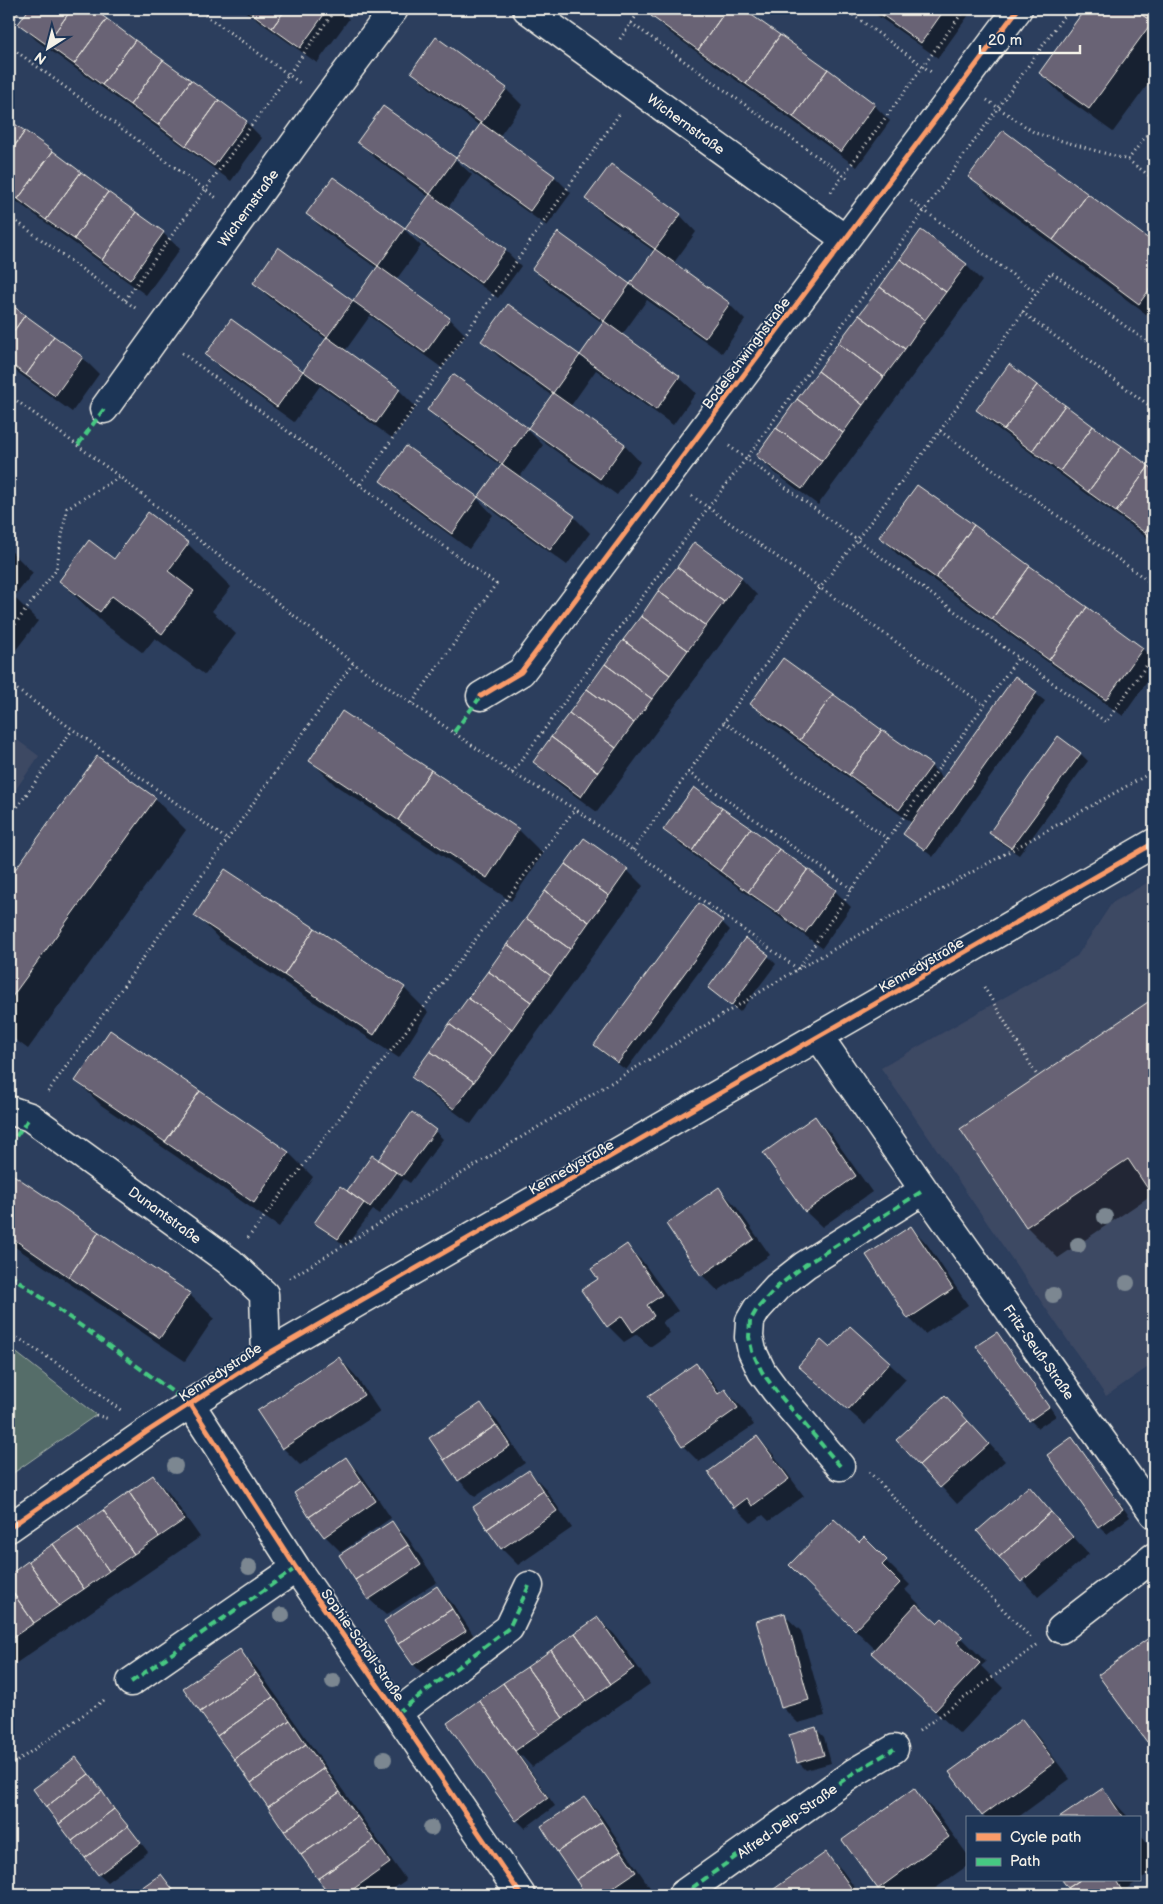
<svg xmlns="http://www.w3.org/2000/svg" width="1163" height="1904" viewBox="0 0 1163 1904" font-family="'Balsamiq Sans',sans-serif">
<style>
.built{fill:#3e4964}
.green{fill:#546d69;stroke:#a4afa8}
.shadow{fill:#0007}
.building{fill:#696475;stroke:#f4f1e8}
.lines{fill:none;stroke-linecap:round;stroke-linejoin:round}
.minor-casing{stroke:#f4f1e8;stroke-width:31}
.path{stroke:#f4f1e8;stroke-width:3;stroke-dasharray:1 4;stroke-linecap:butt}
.minor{stroke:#1d3557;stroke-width:28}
.quiet{stroke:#46c982;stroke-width:4;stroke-dasharray:8 4;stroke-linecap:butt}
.cycleway-casing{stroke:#1d3557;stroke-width:8}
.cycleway{stroke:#fa9b69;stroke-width:5}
.tree{fill:#7b8791}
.labels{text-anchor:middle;stroke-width:4;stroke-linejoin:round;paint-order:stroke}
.street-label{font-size:14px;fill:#f4f1e8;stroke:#1d3557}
</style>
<rect width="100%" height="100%" fill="#2c3e5d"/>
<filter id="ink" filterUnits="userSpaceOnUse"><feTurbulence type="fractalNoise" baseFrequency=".02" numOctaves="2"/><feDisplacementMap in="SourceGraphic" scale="10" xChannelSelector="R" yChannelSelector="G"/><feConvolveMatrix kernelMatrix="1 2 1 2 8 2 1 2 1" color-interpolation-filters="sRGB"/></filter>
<g filter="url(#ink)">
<path class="built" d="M9,734L39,756L9,799Z
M1154,879V1363L1106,1396L881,1068L1077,956L1112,903Z"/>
<path class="green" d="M9,1347L96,1415L9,1476Z"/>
<path class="shadow" d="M30,9H90L246,122L262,138L231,181L36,40L20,23Z
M242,9H339L349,19L317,63Z
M657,9H740L874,105L890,121L857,167L669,32L652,16Z
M868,9H973L938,58Z
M1086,9H1154V76L1113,132L1064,97L1040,73Z
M412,72L506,89L522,105L499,137L555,177L571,193L547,226L474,174L458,158L480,126L429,88Z
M9,121L163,233L180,249L146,295L9,196Z
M1003,132L1154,244V320L994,201L970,177Z
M359,142L455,159L472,175L447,209L505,250L521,266L498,298L423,244L407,228L429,197L375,158Z
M611,166L680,215L696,232L673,264L729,304L745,320L722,353L647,300L622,335L679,377L696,393L673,425L596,370L570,407L624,445L640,462L617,495L546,444L529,427L552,396L499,357L483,341L508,305L580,357L604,324L549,285L533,269L558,234L631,286L655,252L603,215L587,199Z
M334,179L404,229L421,246L396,280L450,319L466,335L442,368L370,316L345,351L399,390L416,407L392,438L320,386L294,422L223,371L207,355L231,321L303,372L327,340L271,299L254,283L279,249L354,303L378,269L324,231L308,214Z
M966,265L982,281L818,505L774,472L757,456Z
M9,304L83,358L99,374L72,412L9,366Z
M1009,366L1154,471V543L994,426L977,410Z
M429,409L527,429L543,445L519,478L574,517L590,533L567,565L496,513L479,497L501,466L445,426Z
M381,481L477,498L493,515L469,549L398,497Z
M917,487L1143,649L1154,661V672L1123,716L897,554L881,537Z
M149,514L188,544L231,587L212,611L236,634L205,675L155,638L143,653L103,623L60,581L114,561Z
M9,549L33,573L14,597L38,621L9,659Z
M741,578L757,595L597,812L551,778L535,762Z
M1015,678L1045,701L933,857L904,834L912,823L768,720L752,704L931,766L944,779Z
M342,713L519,830L543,854L511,901L335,785L310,760Z
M1081,754L1088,761L1019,855L998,841L990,833Z
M98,758L155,799L186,830L28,1049L9,1035V880Z
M665,830L835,891L851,907L822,948L681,846Z
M627,870L643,886L471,1124L429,1093L413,1077Z
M196,915L404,988L428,1012L399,1058L220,940Z
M722,922L730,930L626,1070L603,1053L595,1045Z
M768,956L776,964L740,1012L710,988Z
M1154,999V1195L1153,1194L1058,1258L1027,1227L962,1129Z
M111,1032L289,1153L313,1177L279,1227L101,1105L77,1081Z
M815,1118L831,1134L872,1192L822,1227L805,1211Z
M435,1131L443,1139L410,1183L404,1179L379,1214L373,1210L346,1246L323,1230L316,1222L378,1161Z
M9,1173L189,1294L214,1318L185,1361L9,1243Z
M719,1189L735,1205L770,1255L718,1291L702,1275Z
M911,1227L927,1244L968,1305L925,1334L909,1318Z
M626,1246L643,1262L678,1311L662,1322L670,1333L650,1347L637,1334L624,1342L608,1326L600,1279Z
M850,1328L906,1379L865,1425L816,1382L830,1350Z
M997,1334L1004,1342L1056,1416L1038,1428L1030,1420Z
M339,1358L355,1375L380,1412L300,1465L283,1448L259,1411Z
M696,1365L712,1381L721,1394L725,1391L742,1407L754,1425L699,1462L683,1446Z
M481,1405L497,1421L525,1463L475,1497L459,1480L431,1438Z
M961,1413L1005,1461L957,1504L898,1440Z
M757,1437L773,1454L804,1496L769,1521L763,1515L751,1523L735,1507Z
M1071,1439L1079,1447L1130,1517L1107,1534L1099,1526Z
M346,1459L362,1475L391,1518L341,1552L325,1536Z
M529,1471L545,1488L572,1528L518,1565L502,1549L474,1508Z
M153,1477L169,1493L200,1537L9,1668V1576Z
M1029,1488L1089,1554L1038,1597L979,1531Z
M392,1522L408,1538L437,1582L386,1615L369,1599Z
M859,1544L886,1561L910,1585L905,1590L923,1608L921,1610L937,1625L962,1638L986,1662L981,1666L1003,1688L960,1734L897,1677L873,1653L876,1650L815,1590Z
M437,1588L453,1604L482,1648L430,1681L414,1665L385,1622Z
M784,1615L801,1631L825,1716L798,1723L782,1707Z
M598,1618L615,1635L650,1684L532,1767L521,1755L520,1756L555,1806L525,1828L517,1820L449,1723Z
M1154,1635V1748L1099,1676Z
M239,1651L256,1667L406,1880L384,1895H331L185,1688Z
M1022,1720L1038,1737L1070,1779L1017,1818H985L983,1815Z
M816,1729L824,1737L831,1763L806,1770L798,1762Z
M83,1767L148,1852L107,1882L99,1875L35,1790Z
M913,1790L938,1814L967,1854V1866L926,1895H886L879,1888Z
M1103,1790L1129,1818H1061Z
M585,1798L601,1815L651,1889L642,1895H587L542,1827Z
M1139,1832L1154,1854V1870L1126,1889L1130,1895H1074L1064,1880H1139Z
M825,1854L842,1870L860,1895H770L769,1894Z
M161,1875L177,1895H133Z"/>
<path class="building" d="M29,9H72L46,44L18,24Z
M72,9H93L107,19L74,64L46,44Z
M246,9H286L272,28Z
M286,9H328L300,48L272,28Z
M656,9H727L698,50L651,16Z
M727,9H743L780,35L746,84L698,50Z
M874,9H945L921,43Z
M1085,9H1134L1152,22L1089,109L1039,73Z
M1134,9H1154V18L1152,22Z
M107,19L135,40L102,85L74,64Z
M780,35L828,69L793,117L746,84Z
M436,37L507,88L481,123L411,72Z
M135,40L163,60L130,105L102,85Z
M163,60L191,80L158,125L130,105Z
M828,69L875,104L841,152L793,117Z
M191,80L219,100L186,146L158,125Z
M219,100L247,121L214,166L186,146Z
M383,106L456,158L430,194L357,142Z
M9,120L25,131L9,154Z
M481,123L555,176L530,211L456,158Z
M1003,130L1088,194L1053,240L968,177Z
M25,131L53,151L18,199L9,192V154Z
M53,151L81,172L46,220L18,199Z
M611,164L681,214L655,249L585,199Z
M81,172L108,192L74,239L46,220Z
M333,177L405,228L378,266L306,214Z
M108,192L136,212L102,260L74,239Z
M430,194L506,249L481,283L405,228Z
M1088,194L1154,243V283L1139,304L1053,240Z
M136,212L164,232L130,280L102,260Z
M921,230L967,264L946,292L900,259Z
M558,232L630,284L604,321L532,269Z
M278,247L353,301L327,337L253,283Z
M655,249L730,303L705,338L630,284Z
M900,259L946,292L925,320L880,287Z
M378,266L450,318L425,353L353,301Z
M880,287L925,320L905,349L859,315Z
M9,303L25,315L9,338Z
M508,304L580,355L553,393L481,341Z
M25,315L54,336L26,375L9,363V338Z
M859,315L905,349L884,377L838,343Z
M231,319L303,371L277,407L205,355Z
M604,321L680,376L656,410L580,355Z
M54,336L83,357L55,396L26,375Z
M327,337L400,389L376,423L303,371Z
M838,343L884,377L863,405L818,371Z
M1009,364L1037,385L1004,430L976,410Z
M818,371L863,405L843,433L797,399Z
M453,374L528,428L502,464L427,410Z
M1037,385L1065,405L1032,451L1004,430Z
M553,393L625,444L600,479L528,428Z
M797,399L843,433L822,461L776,428Z
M1065,405L1093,426L1060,471L1032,451Z
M1093,426L1122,446L1088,492L1060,471Z
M776,428L822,461L802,489L756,456Z
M406,446L478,497L452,534L380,481Z
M1122,446L1149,466L1116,512L1088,492Z
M502,464L575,516L550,550L478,497Z
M1149,466L1154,470V519L1145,533L1116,512Z
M917,485L974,525L936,578L879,537Z
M148,512L189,543L168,571L194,591L162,634L112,596L100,612L59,581L89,540L114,559Z
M1154,519V540L1145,533Z
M974,525L1030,566L992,619L936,578Z
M694,542L742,577L724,602L677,567Z
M1030,566L1087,607L1049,660L992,619Z
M677,567L724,602L706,626L658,591Z
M658,591L706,626L688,650L641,616Z
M1087,607L1143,648L1106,700L1049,660Z
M641,616L688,650L670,675L623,640Z
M623,640L670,675L652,699L605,664Z
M783,658L833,694L800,740L750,704Z
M605,664L652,699L634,723L587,689Z
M1015,676L1037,692L925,850L903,834Z
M587,689L634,723L616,748L569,713Z
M833,694L882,730L849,775L800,740Z
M342,711L431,770L398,820L309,761Z
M569,713L616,748L598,772L551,737Z
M882,730L932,765L899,810L849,775Z
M1058,736L1081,753L1011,848L989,833Z
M551,737L598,772L581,797L533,762Z
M97,756L156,798L9,1001V878Z
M431,770L519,829L487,878L398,820Z
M694,787L722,808L692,851L663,830Z
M722,808L751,828L720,871L692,851Z
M751,828L779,849L748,892L720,871Z
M584,838L628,869L609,896L565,864Z
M779,849L808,869L777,912L748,892Z
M565,864L609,896L589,922L545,891Z
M225,869L315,928L284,975L194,916Z
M808,869L836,890L805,933L777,912Z
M545,891L589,922L570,949L526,918Z
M699,903L723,921L618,1063L594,1045Z
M526,918L570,949L551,976L507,944Z
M315,928L405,987L374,1035L284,975Z
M745,938L769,955L731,1006L708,988Z
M507,944L551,976L531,1002L488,971Z
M488,971L531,1002L512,1029L468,998Z
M468,998L512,1029L493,1056L449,1024Z
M1154,998V1198L1128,1159L1026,1227L960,1129Z
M449,1024L493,1056L474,1082L430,1051Z
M110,1030L200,1091L165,1142L75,1081Z
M430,1051L474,1082L454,1109L411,1077Z
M200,1091L289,1152L254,1203L165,1142Z
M412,1112L436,1130L402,1176L378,1160Z
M815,1116L856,1176L805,1212L763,1153Z
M372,1155L396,1172L370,1207L347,1191Z
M9,1172L99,1232L69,1277L9,1236Z
M340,1186L364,1203L338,1239L314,1223Z
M719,1187L754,1239L701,1276L666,1224Z
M911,1226L953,1289L908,1319L866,1255Z
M99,1232L190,1293L160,1338L69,1277Z
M627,1244L662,1295L647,1305L654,1316L633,1332L622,1316L607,1327L581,1290L598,1279L591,1269Z
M850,1326L890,1362L848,1410L798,1366L821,1340L830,1348Z
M997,1332L1049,1407L1029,1421L976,1346Z
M339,1357L364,1395L282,1449L257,1411Z
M696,1363L718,1394L725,1389L738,1408L682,1447L648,1396Z
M945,1395L968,1421L919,1465L896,1440Z
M481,1403L496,1425L444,1460L429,1438Z
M968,1421L989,1444L940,1488L919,1465Z
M496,1425L510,1446L458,1481L444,1460Z
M757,1436L789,1479L752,1506L747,1498L734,1508L708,1472Z
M1072,1437L1123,1509L1098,1527L1047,1455Z
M346,1457L362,1481L309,1517L294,1493Z
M529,1470L543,1491L487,1529L473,1507Z
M153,1475L184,1520L159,1537L129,1492Z
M362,1481L376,1501L324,1537L309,1517Z
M1029,1486L1051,1512L999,1557L977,1531Z
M543,1491L557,1511L501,1549L487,1529Z
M129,1492L159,1537L134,1554L103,1510Z
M103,1510L134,1554L109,1571L78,1527Z
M1051,1512L1073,1537L1021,1582L999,1557Z
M834,1519L859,1542L864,1537L887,1560L882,1565L900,1583L855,1630L789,1565Z
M392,1521L408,1545L355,1580L339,1555Z
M78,1527L109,1571L84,1589L53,1544Z
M53,1544L84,1589L59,1606L28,1561Z
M408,1545L421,1565L368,1600L355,1580Z
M28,1561L59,1606L34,1623L9,1587V1575Z
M437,1586L452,1609L398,1644L384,1621Z
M9,1587L34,1623L9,1640Z
M916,1604L937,1623L942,1618L963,1637L957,1642L980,1663L935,1711L871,1653Z
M452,1609L466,1631L413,1665L398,1644Z
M785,1613L809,1700L781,1708L756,1621Z
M598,1617L634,1668L611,1684L575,1633Z
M575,1633L611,1684L586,1701L551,1650Z
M1154,1634V1737L1147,1742L1098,1675Z
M240,1649L256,1673L200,1712L183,1688Z
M551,1650L586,1701L563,1718L527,1667Z
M527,1667L563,1718L539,1734L503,1683Z
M256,1673L273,1697L217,1736L200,1712Z
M503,1683L539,1734L515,1751L479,1700Z
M273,1697L290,1720L234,1759L217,1736Z
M479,1700L548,1798L516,1821L447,1723Z
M1022,1719L1055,1762L982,1816L949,1772Z
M290,1720L306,1744L251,1783L234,1759Z
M816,1727L824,1755L797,1763L789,1735Z
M306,1744L324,1768L268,1807L251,1783Z
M76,1757L89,1774L46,1807L33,1789Z
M324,1768L340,1792L284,1831L268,1807Z
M89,1774L102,1791L59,1824L46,1807Z
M914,1788L949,1837L878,1889L842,1840Z
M1103,1788L1123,1818H1059Z
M102,1791L114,1809L72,1841L59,1824Z
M340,1792L357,1816L301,1855L284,1831Z
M585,1797L602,1822L557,1852L541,1826Z
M114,1809L128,1826L85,1858L72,1841Z
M357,1816L374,1840L318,1879L301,1855Z
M602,1822L621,1851L576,1880L557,1852Z
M128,1826L141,1843L98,1875L85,1858Z
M374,1840L390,1863L345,1895H330L318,1879Z
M621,1851L636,1872L602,1895H586L576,1880Z
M826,1852L852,1889L843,1895H768L767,1894Z
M161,1874L174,1891L169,1895H131Z
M1062,1880H1080L1068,1888Z
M1080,1880H1116L1122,1891L1116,1895H1073L1068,1888Z"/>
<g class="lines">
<g class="minor-casing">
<path id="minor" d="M527,9L845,239
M104,409L325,101L394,9
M481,696L521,672L1018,9
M819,1037L924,1190L1154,1514
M9,1110L30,1117L230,1262L264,1294L266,1355
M191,1405L296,1568L397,1713L521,1895
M840,1466L776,1391L762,1372L752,1351L749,1337L750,1321L757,1309L777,1287L805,1265L924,1190
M9,1528L148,1431L266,1355L1154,843
M1061,1629L1154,1557
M131,1682L296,1568
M397,1713L509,1628L529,1586
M682,1895L855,1772L894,1749"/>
</g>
<path class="path" d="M197,9L300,83
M845,9L931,72
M631,23L850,180
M9,26L21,9
M620,39L641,9
M9,46L218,199
M987,100L1035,133L1128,160L1154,179
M1128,160L1154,125
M831,192L965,9
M911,201L1036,292
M9,216L138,310
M125,300L336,9
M1022,312L1154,409
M182,353L360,485
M9,395L120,477L353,663L512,773L575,809L798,969L852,889L1018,658
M1150,406L1154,400
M940,431L1154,585
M729,446L1106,722L1154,655
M692,496L984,705
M9,632L56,570L67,508L120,477
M9,684L228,840
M412,703L496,584L360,485L620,113
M724,722L888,839
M688,772L852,889
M512,773L708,508L746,459L1069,9
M9,819L72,730
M633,850L820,588L940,431L1051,272L1154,347
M984,987L1038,1077
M48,1092L353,663
M248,1238L575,809
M290,1278L798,969L1154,771
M9,1332L78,1377L123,1412
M96,1415L109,1419
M869,1472L1031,1638
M919,1731L1037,1645
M9,1767L107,1698"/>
<use href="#minor" class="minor"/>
<path class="quiet" d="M78,445L104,409
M454,732L481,696
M9,1146L30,1117
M9,1274L191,1405
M840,1466L776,1391L762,1372L752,1351L749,1337L750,1321L757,1309L777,1287L805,1265L924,1190
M131,1682L296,1568
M397,1713L509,1628L529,1586
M682,1895L855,1772L894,1749"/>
<g class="cycleway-casing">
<path id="cycleway" d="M481,696L521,672L1018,9
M191,1405L296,1568L397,1713L521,1895
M9,1528L148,1431L266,1355L1154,843"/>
</g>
<use href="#cycleway" class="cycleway"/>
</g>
<g class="tree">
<circle cx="1105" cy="1217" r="8"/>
<circle cx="1078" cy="1245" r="8"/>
<circle cx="1127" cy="1283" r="8"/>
<circle cx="1053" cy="1295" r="8"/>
<circle cx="175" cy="1466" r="8"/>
<circle cx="249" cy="1567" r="8"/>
<circle cx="282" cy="1615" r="8"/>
<circle cx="333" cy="1681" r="8"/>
<circle cx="384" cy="1759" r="8"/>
<circle cx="431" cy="1828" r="8"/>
</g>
</g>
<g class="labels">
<g class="street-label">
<text transform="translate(686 124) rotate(36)" y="5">Wichernstraße</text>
<text transform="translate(248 208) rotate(-54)" y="5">Wichernstraße</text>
<text transform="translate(746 353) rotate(-53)" y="5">Bodelschwinghstraße</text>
<text transform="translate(921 965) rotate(-30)" y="5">Kennedystraße</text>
<text transform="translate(571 1167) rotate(-30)" y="5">Kennedystraße</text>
<text transform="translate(165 1215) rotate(36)" y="5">Dunantstraße</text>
<text transform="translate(1039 1352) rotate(55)" y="5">Fritz-Seuß-Straße</text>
<text transform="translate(220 1372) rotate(-33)" y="5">Kennedystraße</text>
<text transform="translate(363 1645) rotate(55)" y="5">Sophie-Scholl-Straße</text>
<text transform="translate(787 1821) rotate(-35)" y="5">Alfred-Delp-Straße</text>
</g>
</g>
<rect width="1163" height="1904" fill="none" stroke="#1d3557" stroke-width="30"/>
<rect x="15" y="15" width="1133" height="1874" fill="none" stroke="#f4f1e8" stroke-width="2" filter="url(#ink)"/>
<rect x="966" y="1816" width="175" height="65" fill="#1d3557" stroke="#738091"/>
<rect x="976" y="1833" width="25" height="8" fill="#fa9b69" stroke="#738091"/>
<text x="1010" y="1842" font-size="15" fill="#f4f1e8">Cycle path</text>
<rect x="976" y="1858" width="25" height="8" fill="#46c982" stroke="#738091"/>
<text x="1010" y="1866" font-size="15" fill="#f4f1e8">Path</text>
<g transform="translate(48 48) rotate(216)" stroke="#1d3557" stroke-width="4" paint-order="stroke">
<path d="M0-4L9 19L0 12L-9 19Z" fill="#f4f1e8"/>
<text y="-8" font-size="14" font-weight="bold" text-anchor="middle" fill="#f4f1e8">N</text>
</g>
<path d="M980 45v8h100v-8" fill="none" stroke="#f4f1e8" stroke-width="2.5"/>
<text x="988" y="45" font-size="15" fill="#f4f1e8" stroke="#1d3557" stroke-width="4" paint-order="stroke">20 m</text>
</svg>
